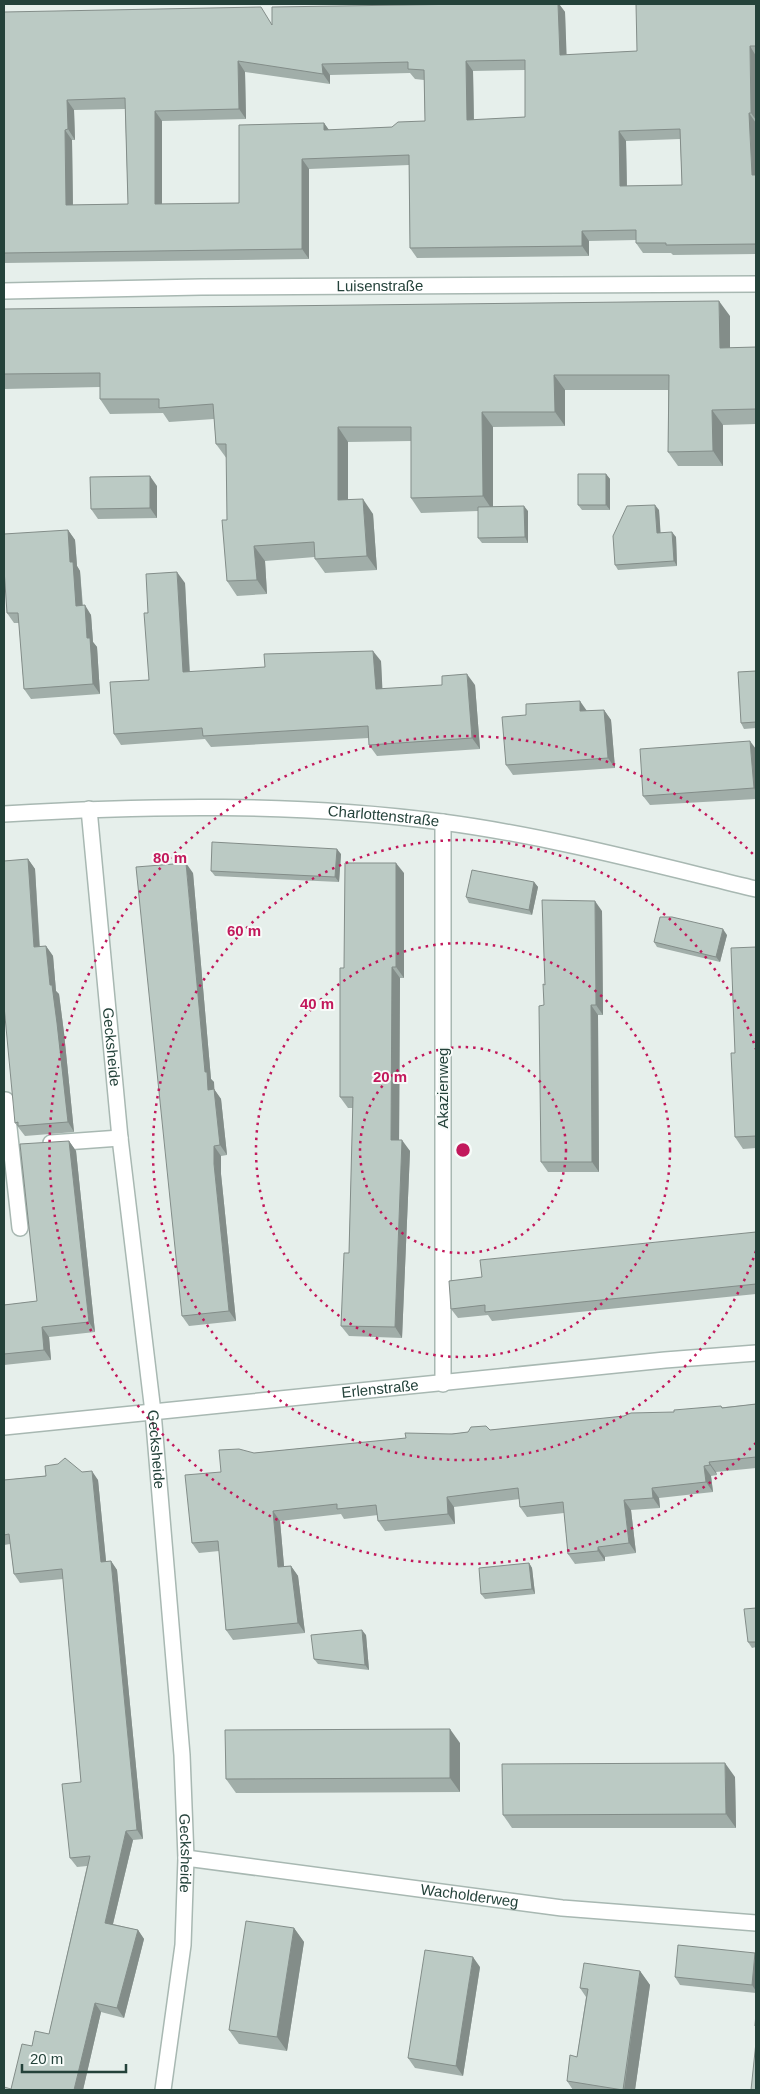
<svg xmlns="http://www.w3.org/2000/svg" width="760" height="2094" viewBox="0 0 760 2094" font-family="Arial,sans-serif">
<style>
.lines{fill:none;stroke-linecap:round;stroke-linejoin:round}
.lane-casing{stroke:#a8b8b2;stroke-width:18}
.street-casing{stroke:#a8b8b2;stroke-width:18}
.lane{stroke:#fff;stroke-width:15}
.street{stroke:#fff;stroke-width:15}
.wall{fill:#a1aea9;fill-rule:evenodd}
.shaded-wall{fill:#838d89}
.building{fill:#bbcac4;stroke:#838d89;fill-rule:evenodd}
.ring{fill:none;stroke:#c2185b;stroke-width:2.5;stroke-dasharray:2.5 5}
.labels{text-anchor:middle;stroke-width:4;stroke-linejoin:round;paint-order:stroke}
.street-label{font-size:15px;fill:#24423a;stroke:#f7fbf9}
.centre{fill:#c2185b;stroke:#f7fbf9;stroke-width:2.5}
.ring-label{font-size:15px;text-anchor:middle;font-weight:bold;fill:#c2185b;stroke:#f7fbf9;stroke-width:4;stroke-linejoin:round;paint-order:stroke}
</style>
<rect width="100%" height="100%" fill="#e6efeb"/>
<g class="lines">
<g class="lane-casing">
<path id="lane" d="M6,1100L20,1228
M51,1143L120,1138"/>
</g>
<g class="street-casing">
<g id="street">
<path id="s1" d="M4,291L201,287L756,284"/>
<path id="s2" d="M89,809L120,1138L153,1412L182,1755L186,1858L183,1945L163,2090"/>
<path id="s3" d="M4,814C150,805 297,803 442,822C548,836 652,864 756,889"/>
<path d="M443,1384V822"/>
<path id="s4" d="M4,1427L665,1360L756,1353"/>
<path id="s5" d="M186,1858L562,1908L756,1923"/>
</g>
</g>
<use href="#lane" class="lane"/>
<use href="#street" class="street"/>
</g>
<path class="wall" d="M471,4H559L565,12L566,55L637,51L756,4V254L673,255L671,253H643L636,243V240L589,241V256L417,258L410,248L409,165L309,169V259L4,263V12L272,24ZM525,70V117L474,120L473,71ZM245,72L330,84V75L410,73L415,79L424,80L425,121L392,127L329,130L324,123L239,203L162,204V121L246,119ZM125,109L128,204L73,205L72,140H75L74,110ZM680,139L682,185L627,186L626,141Z
M4,309L730,316V348L756,347V424L723,425V466H678L668,452V390H565V426L493,427V507L528,511V543H482L478,538V511L421,513L411,498V441L348,442V500L373,514L377,570L325,573L315,559V557L265,561L267,594L237,596L227,581V459L216,444L214,419L169,422L163,413L110,414L100,399V387L4,389Z
M606,474L610,479V510H582L578,505Z
M157,486V518L98,519L91,509Z
M659,510L660,533L676,537L677,566L618,570L615,565Z
M68,530L75,540L77,566L80,571L83,606L91,615L93,642L97,647L100,694L31,699L24,689L19,623H14L7,613Z
M185,583L190,672L381,661L382,689L475,685L480,749L377,756L369,745V738L211,747L205,739L121,745L114,734L149,680L148,613Z
M756,671V728L744,729L741,723Z
M604,710L611,720L615,768L513,775L506,765L587,711Z
M756,749V799L650,805L643,796Z
M341,854L339,882L215,876L211,871Z
M28,859L35,869L40,947L46,946L53,956L56,991L59,994L64,1033L74,1132L25,1136L15,1123Z
M193,873L211,1079L214,1082V1089L221,1099L227,1155L221,1156V1174L236,1321L189,1326L182,1316Z
M404,873V978H400L399,1140L410,1151L402,1338L349,1336L341,1326L349,1253L353,1108H348L340,1097L344,968Z
M534,882L538,887L532,915L469,903L466,897Z
M602,911L603,1015H598L599,1172H548L541,1162L544,1005L545,985Z
M727,935L720,962L657,947L654,942Z
M756,947V1148L743,1149L735,1137V1053Z
M69,1141L76,1151L95,1332L49,1337L51,1360L4,1365V1305L37,1301Z
M756,1232V1294L492,1321L488,1315L458,1318L451,1309L482,1277Z
M756,1404V1468L716,1472L717,1475L711,1476L713,1492L659,1498L660,1508L631,1510L636,1553L605,1557V1561L575,1564L568,1554L564,1513L527,1517L520,1507V1499L454,1507L455,1524L385,1531L378,1521V1515L344,1519L341,1514L280,1521L284,1566H291L298,1576L305,1633L233,1640L226,1630L219,1551L199,1553L192,1543L221,1472L254,1453L490,1430Z
M82,1472L98,1480L106,1561H111L117,1570L143,1839L133,1840L113,1924L138,1930L144,1939L124,2018L101,2012L83,2090H4L11,2089L32,2046L49,2034L87,1866L77,1867L70,1858L81,1782L63,1579L20,1583L14,1574L10,1544L4,1545V1480Z
M529,1563L532,1568L535,1594L485,1599L481,1594Z
M756,1608V1647L752,1648L748,1642Z
M366,1635L369,1670L318,1664L314,1659Z
M460,1743V1792L236,1793L226,1779Z
M735,1777L736,1828H512L503,1815Z
M294,1928L304,1942L287,2051L239,2044L229,2030Z
M755,1953L756,1955V1993L680,1985L675,1977Z
M480,1967L463,2076L415,2068L408,2058Z
M640,1971L650,1985L635,2090H573L567,2081L577,2057L586,1997L580,1988Z"/>
<path class="shaded-wall" d="M558,4H559L565,12L567,65L560,55Z
M750,46L756,56V120L751,113Z
M238,61L245,72L246,119L239,109Z
M466,61L473,71L474,130L467,120Z
M322,64L330,75V84L323,74Z
M67,100L74,110L75,140L68,129Z
M155,111L162,121V214L155,204Z
M749,113L756,123V181L752,175Z
M324,123L331,133L324,130Z
M65,130L72,140L73,215L66,205Z
M619,131L626,141L627,196L620,186Z
M302,159L309,169V259L302,249Z
M582,231L589,241V256L582,246Z
M719,301L730,316V362L720,348Z
M554,375L565,390V426L555,412Z
M712,410L723,425V466L713,451Z
M482,412L493,427V511L483,496Z
M338,427L348,442V514L338,500Z
M606,474L610,479V510L606,505Z
M150,476L157,486V518L150,508Z
M363,499L373,514L377,570L367,556Z
M655,505L659,510L661,538L657,533Z
M524,506L528,511V543L525,537Z
M68,530L75,540L77,566L80,571L83,616L76,606L70,562Z
M672,532L676,537L677,566L674,561Z
M254,546L265,561L267,594L257,580Z
M177,572L185,583L190,683L183,672Z
M85,605L91,615L93,642L97,647L100,694L93,684L87,638Z
M373,651L381,661L383,700L376,689Z
M467,674L475,685L480,749L472,738Z
M580,701L587,711H580Z
M604,710L611,720L615,768L608,758Z
M750,741L756,749V792L754,788Z
M337,849L341,854L339,882L335,877Z
M28,859L35,869L40,957L34,947Z
M186,863L193,873L211,1079L214,1082L215,1099L208,1090L205,1072Z
M396,863L404,873V978L396,967Z
M534,882L538,887L532,915L529,910Z
M595,901L602,911L603,1015L596,1005Z
M723,929L727,935L720,962L716,957Z
M46,946L53,956L56,991L59,994L64,1033L74,1132L68,1122L50,985Z
M392,967L400,978L399,1151L391,1140Z
M591,1005L598,1015L599,1172L592,1162Z
M214,1089L221,1099L227,1155L220,1145Z
M402,1140L410,1151L402,1338L395,1327Z
M69,1141L76,1151L95,1332L89,1322Z
M214,1146L221,1156V1174L236,1321L229,1311L214,1164Z
M42,1327L49,1337L51,1360L44,1350Z
M709,1462L716,1472L717,1475L710,1465Z
M704,1466L711,1476L713,1492L706,1482Z
M92,1471L98,1480L107,1571L101,1562Z
M652,1488L659,1498L660,1508L653,1498Z
M447,1497L454,1507L455,1524L448,1514Z
M624,1500L631,1510L636,1553L629,1543Z
M273,1511L280,1521L285,1577L278,1567Z
M598,1547L605,1557V1561L598,1551Z
M111,1561L117,1570L143,1839L137,1830Z
M529,1563L532,1568L535,1594L532,1589Z
M291,1566L298,1576L305,1633L298,1623Z
M362,1630L366,1635L369,1670L365,1665Z
M450,1729L460,1743V1792L450,1778Z
M725,1763L735,1777L736,1828L726,1814Z
M126,1831L133,1840L111,1932L105,1923Z
M294,1928L304,1942L287,2051L277,2037Z
M138,1930L144,1939L124,2018L117,2008Z
M755,1953L756,1955V1991L752,1985Z
M473,1957L480,1967L463,2076L456,2066Z
M640,1971L650,1985L635,2090H624Z
M95,2003L101,2012L83,2090H74Z"/>
<path class="building" d="M471,4H558L560,55L637,51L636,4H756V46H750L751,113H749L752,175H756V244L666,245V243H636V230L582,231V246L410,248L409,155L302,159V249L4,253V12L261,7L272,25V7ZM525,60V117L467,120L466,61ZM238,61L323,74L322,64L408,62V69L424,70L425,121L398,122L392,127L324,130V123L239,125V203L155,204V111L239,109ZM125,98L128,204L66,205L65,130L68,129L67,100ZM680,129L682,185L620,186L619,131Z
M719,301L720,348L756,347V409L712,410L713,451L668,452L669,375H554L555,412H482L483,496L411,498V427H338V500L363,499L367,556L315,559L314,542L254,546L257,580L227,581L222,520H227L226,444H216L213,404L159,408V399H100V373L4,374V309Z
M578,474H606V505H578Z
M150,476V508L91,509L90,477Z
M655,505L657,533L672,532L674,561L615,565L613,536L627,506Z
M524,506L525,537L478,538V507Z
M68,530L70,562H73L76,606L85,605L87,638H90L93,684L24,689L18,613H7L4,569V534Z
M177,572L183,672L265,667L264,654L373,651L376,689L442,685V676L467,674L472,738L369,745L368,726L203,736L202,728L114,734L110,682L149,680L144,613H148L146,574Z
M756,671V722L741,723L738,672Z
M580,701V711L604,710L608,758L506,765L502,717L526,715V704Z
M750,741L754,788L643,796L640,749Z
M212,842L337,849L335,877L211,871Z
M28,859L34,947L46,946L50,985H52L57,1023L68,1122L18,1126V1122L15,1123L4,1006V861Z
M186,863L205,1072H207L208,1090L214,1089L220,1145L214,1146V1164L229,1311L182,1316L136,867Z
M345,863H396V967H392L391,1140H402L395,1327L341,1326L344,1253H349L353,1097H340V968H344Z
M472,870L534,882L529,910L466,897Z
M542,900L595,901L596,1005H591L592,1162H541L539,1006L544,1005L543,984L545,985Z
M660,917H672L723,929L716,957L654,942Z
M756,947V1136L735,1137L731,1053H735L731,948Z
M69,1141L89,1322L42,1327L44,1350L4,1354V1305L37,1301L20,1144Z
M756,1232V1284L485,1312V1305L451,1309L449,1281L482,1277L480,1260Z
M756,1404V1457L709,1462L710,1465L704,1466L706,1482L652,1488L653,1498L624,1500L629,1543L598,1547V1551L568,1554L563,1502L520,1507L518,1488L447,1497L448,1514L378,1521L376,1505L337,1509V1504L273,1511L278,1567L291,1566L298,1623L226,1630L218,1541L192,1543L185,1475L221,1472L219,1450L239,1449L254,1453L406,1438L405,1433L452,1434L468,1432L471,1427L486,1426L490,1430L624,1416L631,1413L674,1412V1410L721,1406L722,1408Z
M65,1458L82,1472L92,1471L101,1562L111,1561L137,1830L126,1831L105,1923L138,1930L117,2008L95,2003L74,2090H4V2087L11,2089L22,2044L32,2046L35,2031L49,2034L90,1856L70,1858L62,1784L81,1782L62,1569L14,1574L9,1534L4,1535V1480L46,1476L45,1466L58,1464Z
M529,1563L532,1589L481,1594L479,1568Z
M756,1608V1642H748L744,1609Z
M362,1630L365,1665L314,1659L311,1635Z
M450,1729V1778L226,1779L225,1730Z
M725,1763L726,1814L503,1815L502,1764Z
M246,1921L294,1928L277,2037L229,2030Z
M678,1945L755,1953L752,1985L675,1977Z
M425,1950L473,1957L456,2066L408,2058Z
M584,1963L640,1971L623,2090L567,2081L570,2055L577,2057L588,1989L580,1988Z
M756,2012V2027L755,2026Z
M756,2042V2090H751Z"/>
<g class="ring">
<circle cx="463" cy="1150" r="103"/>
<circle cx="463" cy="1150" r="207"/>
<path d="M756 1251A310 310 0 1 1 756 1049"/>
<path d="M756 1443A414 414 0 1 1 756 857"/>
</g>
<g class="labels">
<g class="street-label">
<text dy="5" stroke="none"><textPath href="#s1" startOffset="376">Luisenstraße</textPath></text>
<text dy="5" stroke="none"><textPath href="#s3" startOffset="380">Charlottenstraße</textPath></text>
<text dy="5" stroke="none"><textPath href="#s2" startOffset="239">Gecksheide</textPath></text>
<text transform="translate(443 1088) rotate(-90)" y="5">Akazienweg</text>
<text dy="5" stroke="none"><textPath href="#s4" startOffset="378">Erlenstraße</textPath></text>
<text dy="5" stroke="none"><textPath href="#s2" startOffset="644">Gecksheide</textPath></text>
<text dy="5" stroke="none"><textPath href="#s2" startOffset="1049">Gecksheide</textPath></text>
<text dy="5" stroke="none"><textPath href="#s5" startOffset="286">Wacholderweg</textPath></text>
</g>
</g>
<circle cx="463" cy="1150" r="8" class="centre"/>
<g class="ring-label">
<text x="170" y="863">80 m</text>
<text x="244" y="936">60 m</text>
<text x="317" y="1009">40 m</text>
<text x="390" y="1082">20 m</text>
</g>
<rect width="760" height="2094" fill="none" stroke="#24423a" stroke-width="10"/>
<path d="M22 2064v8h104v-8" fill="none" stroke="#24423a" stroke-width="2.5"/>
<text x="30" y="2064" font-size="15" fill="#24423a" stroke="#f7fbf9" stroke-width="4" paint-order="stroke">20 m</text>
</svg>
